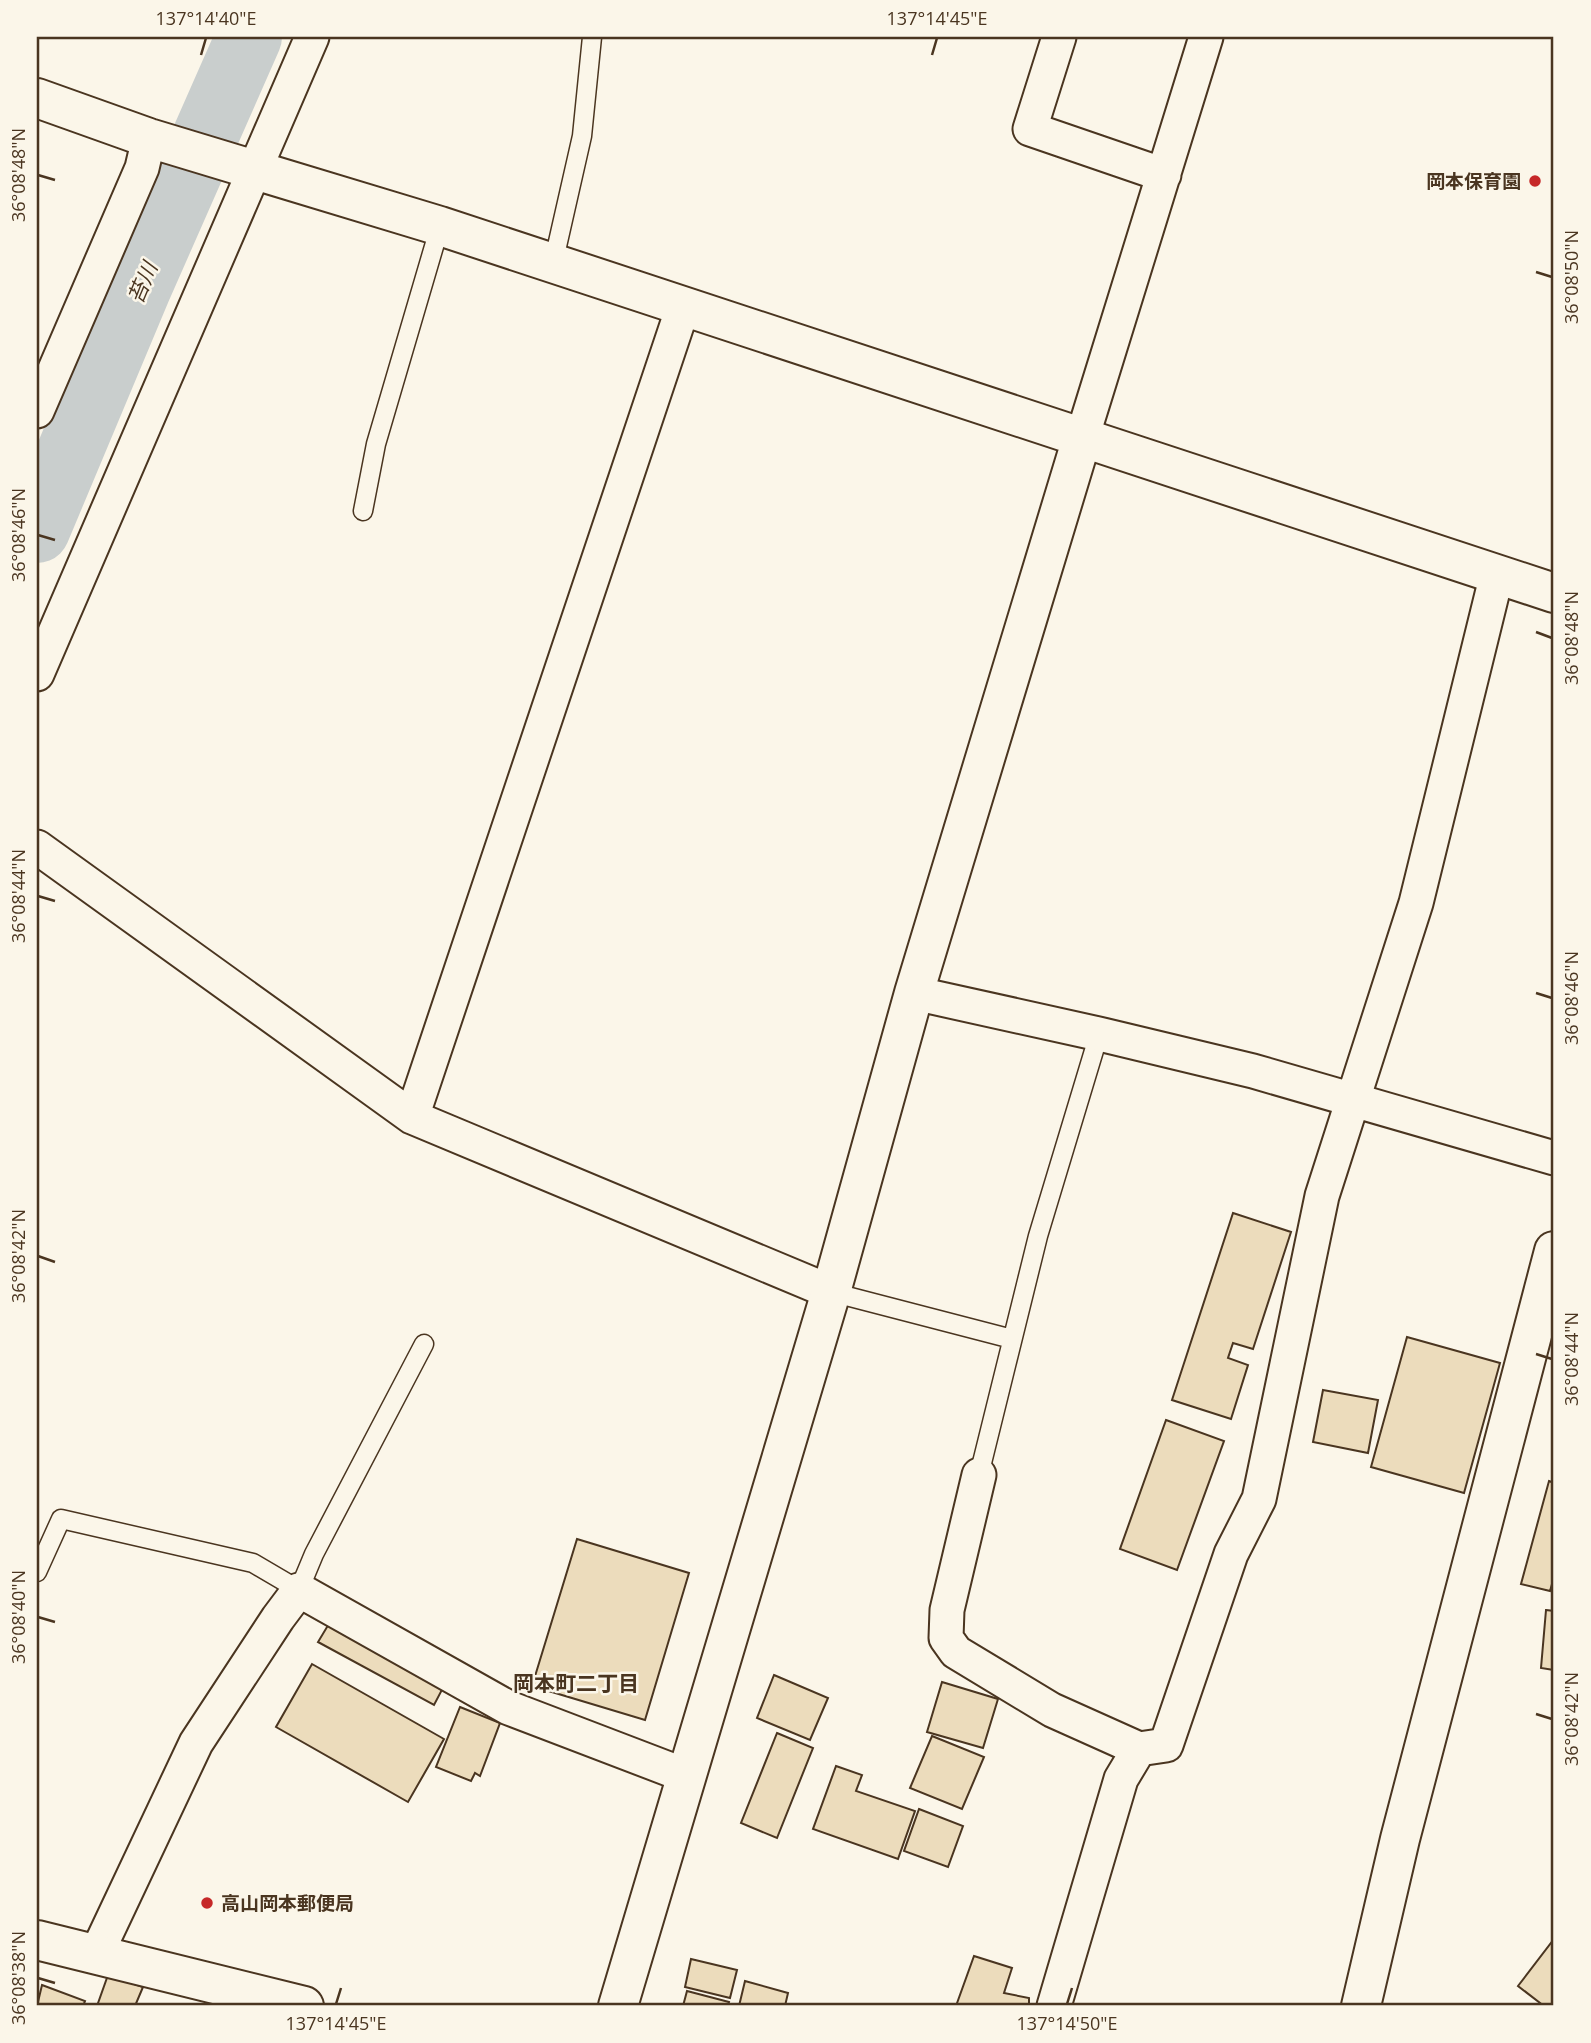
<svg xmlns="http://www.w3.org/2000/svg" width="1591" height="2043" viewBox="0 0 1591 2043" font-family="'Open Sans','Noto Sans JP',sans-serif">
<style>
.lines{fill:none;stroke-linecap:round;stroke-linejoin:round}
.river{stroke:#c9cecd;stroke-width:66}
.building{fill:#ecdcbc;stroke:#4a3520;stroke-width:2}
.lane-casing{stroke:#4a3520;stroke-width:21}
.street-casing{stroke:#4a3520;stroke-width:37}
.secondary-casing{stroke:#4a3520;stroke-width:42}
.lane{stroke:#fbf6e9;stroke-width:18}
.street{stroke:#fbf6e9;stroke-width:33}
.secondary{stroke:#fbf6e9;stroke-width:38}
.ticks{fill:none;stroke:#4a3520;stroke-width:2.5}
.poi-dot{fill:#c62828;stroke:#fbf6e9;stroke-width:2.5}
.labels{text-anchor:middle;stroke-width:5;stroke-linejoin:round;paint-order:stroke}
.poi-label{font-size:19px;font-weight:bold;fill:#4a3520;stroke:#fbf6e9;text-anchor:end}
.water-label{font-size:21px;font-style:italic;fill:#4a3520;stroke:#fbf6e9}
.neighbourhood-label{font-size:21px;font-weight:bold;fill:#4a3520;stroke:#fbf6e9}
.neatline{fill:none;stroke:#4a3520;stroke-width:2.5}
.ticks-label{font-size:18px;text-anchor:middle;fill:#4a3520}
</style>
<rect width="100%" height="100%" fill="#fbf6e9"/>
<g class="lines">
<path class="river" d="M37,530L138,289L249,37"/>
</g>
<path class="building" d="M1233,1213L1291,1232L1253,1349L1233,1343L1228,1358L1248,1365L1231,1419L1172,1400Z
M1407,1337L1500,1363L1464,1493L1371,1467Z
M1323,1390L1378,1400L1368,1453L1313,1442Z
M1166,1420L1224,1441L1177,1570L1120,1549Z
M1549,1481L1554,1483V1577L1550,1591L1521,1584Z
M577,1539L689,1573L645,1720L532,1686Z
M1546,1610L1554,1611V1670L1541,1668Z
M330,1622L445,1684L434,1705L318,1642Z
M312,1664L444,1739L408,1802L276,1727Z
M774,1675L828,1698L810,1740L757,1718Z
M942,1682L998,1699L983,1748L927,1732Z
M460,1707L500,1723L480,1776L475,1773L471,1781L436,1767Z
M777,1733L813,1748L777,1838L741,1823Z
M932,1736L984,1757L962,1809L910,1788Z
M836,1766L862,1775L856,1791L915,1811L898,1859L813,1829Z
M919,1809L963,1826L948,1867L904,1851Z
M1554,1939V2006H1544L1518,1986Z
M974,1956L1012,1968L1004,1993L1029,1998V2006H956Z
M691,1959L737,1970L730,1998L685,1987Z
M108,1975L143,1987L135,2006H97Z
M745,1981L788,1993L785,2006H739Z
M42,1985L85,2001L83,2006H37Z
M687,1991L729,2002L728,2006H683Z"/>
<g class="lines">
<g class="lane-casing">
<path id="lane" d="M553,264L582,136L592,37
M363,511L376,444L440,226
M831,1292L1012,1339
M979,1475L1038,1236L1099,1034
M37,1572L61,1519L253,1563L299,1590L314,1554L424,1344"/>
</g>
<g class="street-casing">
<path id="street" d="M1059,37L1030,129L1164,175
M37,411L142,168L149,138
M1082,438L1206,37
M37,674L312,37
M37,847L412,1117L831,1292
M914,993L1099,1034L1253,1071L1554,1158
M412,1117L683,307
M979,1475L947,1610L946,1638L956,1652L1052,1710L1139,1749
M96,1955L196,1743L278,1618L299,1590L509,1708L687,1776
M1054,2006L1121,1779L1139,1749L1166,1745L1231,1554L1259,1499L1322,1196L1416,903L1497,574"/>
</g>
<g class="secondary-casing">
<path id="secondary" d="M37,98L149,138L440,226L1554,593
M37,1940L304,2006
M618,2006L831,1292L914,993L1082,438
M1361,2006L1400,1839L1554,1251"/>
</g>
<use href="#lane" class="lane"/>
<use href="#street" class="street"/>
<use href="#secondary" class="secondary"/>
</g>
<path class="ticks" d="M201,55L206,38M932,55L937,38M38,175L55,180M1536,272L1552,277M38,535L55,540M1536,632L1552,638M38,896L55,901M1536,993L1552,998M38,1256L55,1262M1536,1354L1552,1359M38,1617L55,1622M1536,1714L1552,1719M38,1978L55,1983M336,2004L341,1988M1067,2004L1072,1988"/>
<g class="poi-dot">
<circle cx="1535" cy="181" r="7"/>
<circle cx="207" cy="1903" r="7"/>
</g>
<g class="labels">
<g class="poi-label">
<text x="1521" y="188">岡本保育園</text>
<text x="221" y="1910" text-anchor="start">高山岡本郵便局</text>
</g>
<g class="water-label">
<text transform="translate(143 283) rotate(-67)" y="7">苔川</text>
</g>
<g class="neighbourhood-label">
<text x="576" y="1691">岡本町二丁目</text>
</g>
</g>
<rect width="1591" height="2043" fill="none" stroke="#fbf6e9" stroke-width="77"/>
<rect x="38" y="38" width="1514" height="1966" class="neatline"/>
<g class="ticks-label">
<text x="206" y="25">137°14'40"E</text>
<text x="937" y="25">137°14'45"E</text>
<text transform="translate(19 175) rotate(-90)" y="6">36°08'48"N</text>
<text transform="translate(1572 277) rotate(-90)" y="6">36°08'50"N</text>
<text transform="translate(19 535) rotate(-90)" y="6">36°08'46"N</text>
<text transform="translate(1572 638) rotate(-90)" y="6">36°08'48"N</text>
<text transform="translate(19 896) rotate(-90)" y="6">36°08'44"N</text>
<text transform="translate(1572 998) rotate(-90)" y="6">36°08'46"N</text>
<text transform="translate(19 1256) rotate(-90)" y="6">36°08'42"N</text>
<text transform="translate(1572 1359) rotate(-90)" y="6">36°08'44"N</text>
<text transform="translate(19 1617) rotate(-90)" y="6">36°08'40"N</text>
<text transform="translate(1572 1719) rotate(-90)" y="6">36°08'42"N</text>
<text transform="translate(19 1978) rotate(-90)" y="6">36°08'38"N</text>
<text x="336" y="2030">137°14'45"E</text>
<text x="1067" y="2030">137°14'50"E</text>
</g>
</svg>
